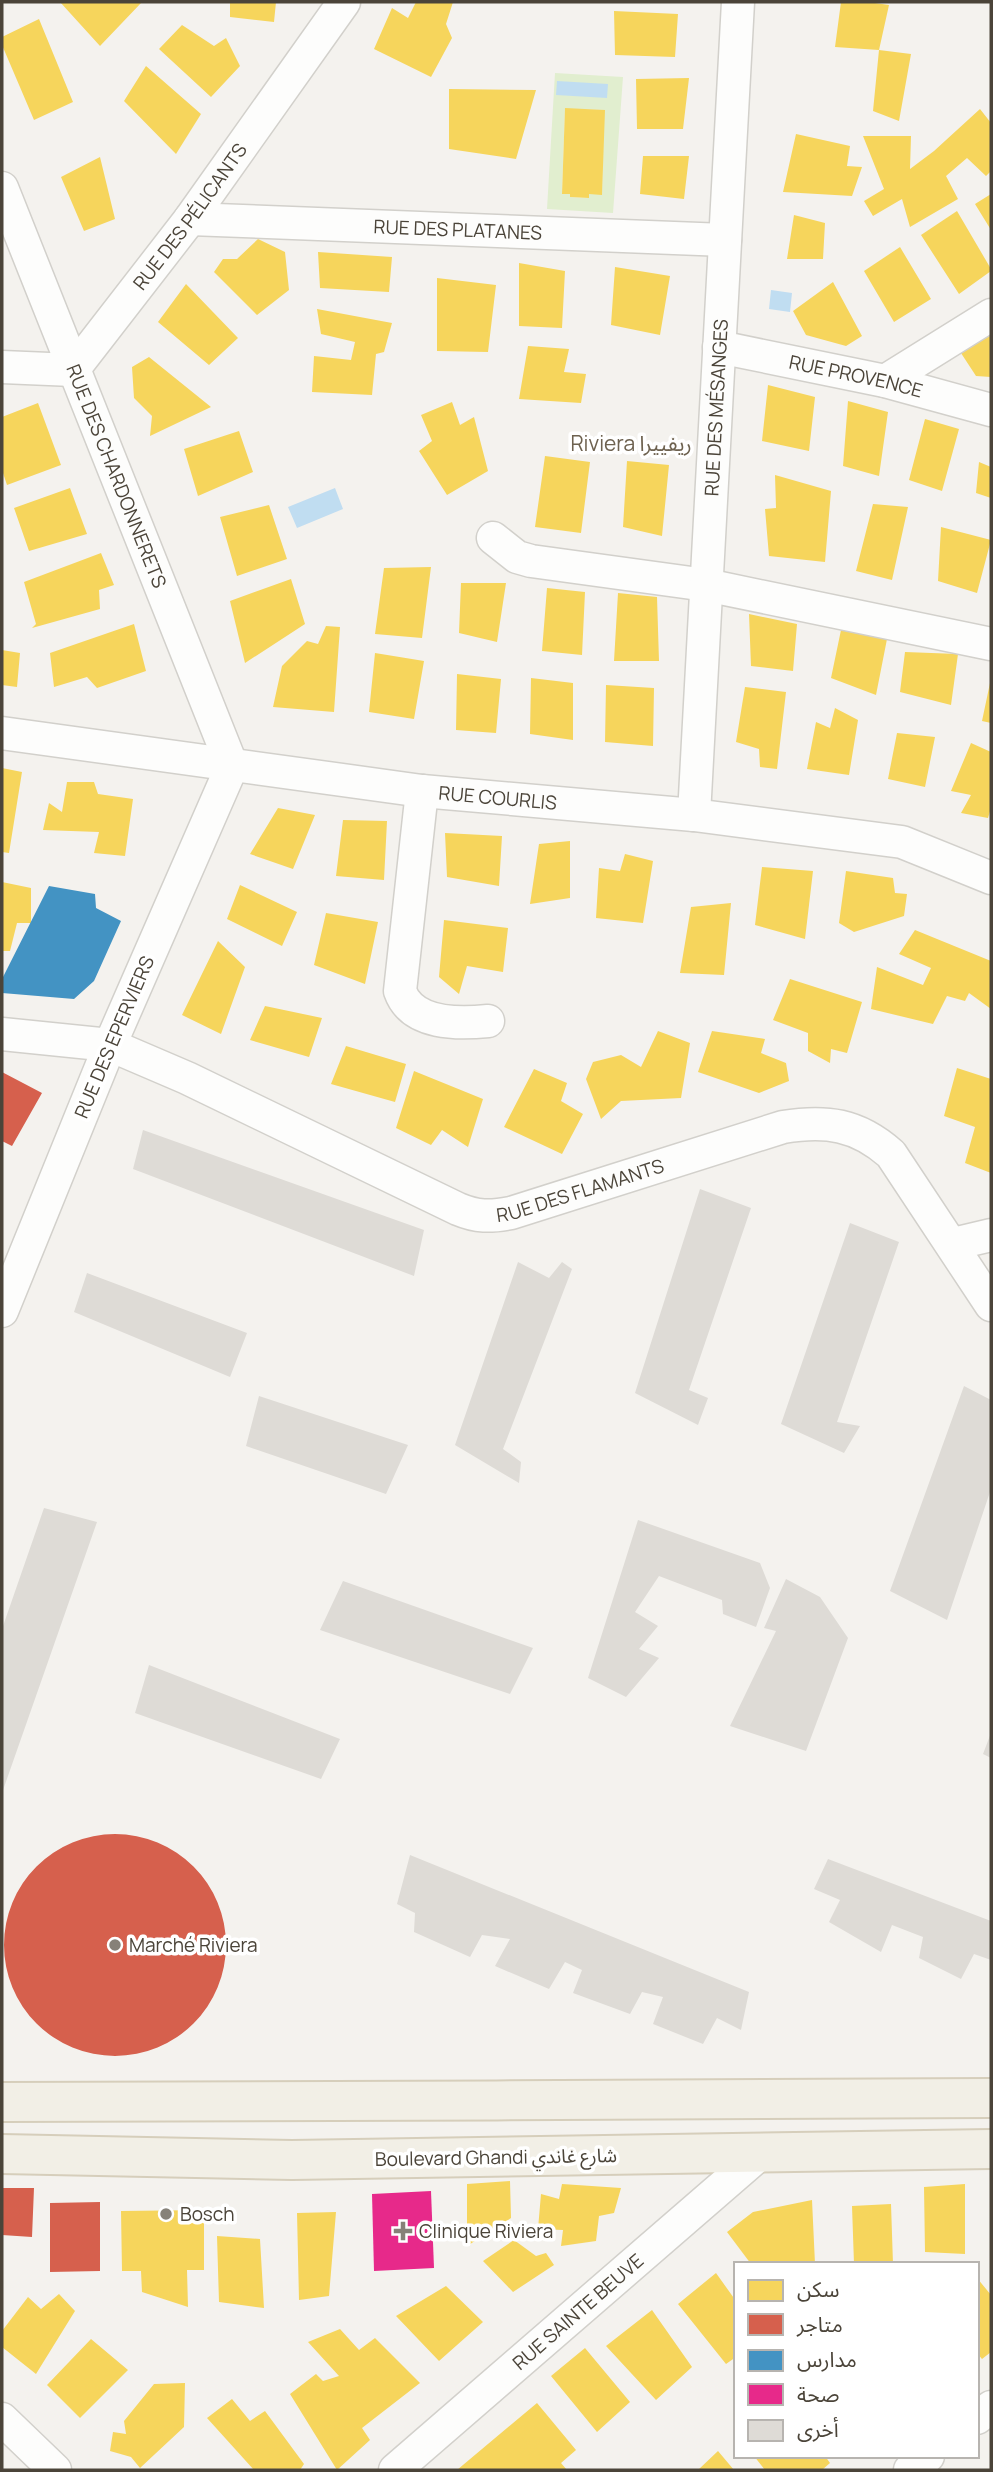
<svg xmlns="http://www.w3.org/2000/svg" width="993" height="2472" viewBox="0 0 993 2472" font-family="Manrope,'Noto Sans Arabic',sans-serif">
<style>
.green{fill:#e1eecf;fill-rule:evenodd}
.water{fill:#c0ddf1}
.homes{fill:#f6d55c}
.shops{fill:#d6604d}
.schools{fill:#4393c3}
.health{fill:#e7298a}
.building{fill:#dedbd6}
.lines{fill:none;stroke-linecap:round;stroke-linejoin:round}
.minor-casing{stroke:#d2d0cb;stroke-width:35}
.primary-casing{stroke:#d6cebb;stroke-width:42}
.minor{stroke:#fdfdfc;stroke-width:32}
.primary{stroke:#f2efe6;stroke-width:38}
.poi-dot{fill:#868178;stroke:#fff;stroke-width:2.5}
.labels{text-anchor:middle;stroke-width:7;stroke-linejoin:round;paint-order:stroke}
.street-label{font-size:19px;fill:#4b4439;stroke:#fff}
.poi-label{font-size:19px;fill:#4b4439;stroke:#fff;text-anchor:start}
.neighbourhood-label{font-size:21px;fill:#6e6250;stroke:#fff}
</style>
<rect width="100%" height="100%" fill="#f4f2ee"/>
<path class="green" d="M555,73L623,77L613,213L547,209ZM565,109L604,110L602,194H589L588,198L570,197V194L562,193Z"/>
<path class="water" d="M557,81L608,84L607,98L556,95Z
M771,290L792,293L790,312L769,309Z
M335,488L343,509L297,528L288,507Z"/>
<path class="homes" d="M60,2H142L100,46Z
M230,2H276L274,22L230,17Z
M416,2H453L446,24L452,38L431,77L374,49L392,8L408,18Z
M841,2H868L889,5L879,50L835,47Z
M614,11L678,14L675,57L615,55Z
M39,19L73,102L34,120L2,45V37Z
M182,25L214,46L226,38L240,66L211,97L159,49Z
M879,50L911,54L899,121L873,111Z
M146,66L201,114L176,154L124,101Z
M689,78L683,129H637L636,79Z
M449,89L536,90L516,159L449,149Z
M565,108L605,110L602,195L589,194V198L570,197V194H562Z
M980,109L991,123V171L986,176L967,158L946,176L958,199L910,227L902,199L873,216L864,201L884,189L863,136H911L910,169L934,151Z
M796,134L850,146L847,166L862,167L852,196L783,192Z
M643,156H689L684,199L640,194Z
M100,157L115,219L84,231L61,177Z
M991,194V230L975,204Z
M957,211L991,269V271L959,294L921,235Z
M794,215L825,223L823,259H787Z
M258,239L285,252L289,290L257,315L214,272L223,259H237Z
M900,247L931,299L894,322L864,271Z
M318,252L392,257L389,292L320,288Z
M519,263L565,271L562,328L519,326Z
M615,267L670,276L660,335L611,325Z
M437,278L496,285L488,352L437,351Z
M833,282L862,336L846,346L806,335L793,311Z
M186,284L238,338L209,365L158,322Z
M317,309L392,323L384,352L376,354L372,395L312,392L314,356L351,360L355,342L321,334Z
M991,330V377L976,376L959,350Z
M528,346L569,349L564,372L586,374L581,403L519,399Z
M149,357L211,407L150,436L152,416L134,398L132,367Z
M768,385L815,397L809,451L762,441Z
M848,401L888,412L879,476L843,466Z
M452,402L460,425L474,417L488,471L447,495L419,451L432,441L421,415Z
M38,403L61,465L7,485L2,470V417Z
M925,419L959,429L942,491L909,480Z
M239,431L253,472L198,496L184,449Z
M545,456L590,462L581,533L535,527Z
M627,461L669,465L662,536L623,527Z
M979,462L991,467V498L976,493Z
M775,475L831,491L825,562L769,556L765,509L776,508Z
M70,488L87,534L29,551L14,508Z
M873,504L908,507L892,580L856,571Z
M269,505L287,559L237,576L220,517Z
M941,527L991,540L977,593L938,581Z
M101,553L114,585L99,590L100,609L32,628L36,624L24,582Z
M431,567L422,638L375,634L384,568Z
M291,579L305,624L245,663L230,601Z
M461,583H506L497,642L459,633Z
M547,588L585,592L582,655L542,651Z
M618,593L657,597L659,661H614Z
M749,614L797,624L793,671L751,666Z
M134,624L146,671L97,688L87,677L54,687L50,653Z
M326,626L340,627L334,712L273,707L282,666L307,641L318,644Z
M841,630L887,639L876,695L831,678Z
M2,650L20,653L17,687L2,685Z
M905,652L958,654L951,705L900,692Z
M375,653L424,661L414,719L369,712Z
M457,674L501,679L496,733L456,730Z
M531,678L573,683V740L530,734Z
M990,683L991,684V723L982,721Z
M606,685L654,688L653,746L605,742Z
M745,687L786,692L777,769L760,767L759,749L736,742Z
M835,708L858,720L849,775L807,769L816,722L830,728Z
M897,733L935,737L925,787L888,779Z
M971,743L991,752V808L988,818L961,813L971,795L951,791Z
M2,768L22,772L9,853L2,852Z
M67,782H94L98,794L133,799L125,856L94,853L99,832L43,830L49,803L62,812Z
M278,808L315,815L293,869L250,854Z
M343,820L387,821L384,880L336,876Z
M445,833L502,836L499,886L447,877Z
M570,841V898L530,904L539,844Z
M625,854L653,861L643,923L596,918L599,868L620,871Z
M762,867L813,871L805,939L755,925Z
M846,871L893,878L895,893L907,894L904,916L854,932L839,923Z
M2,882L31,888V923H17L10,951H2Z
M240,885L297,912L282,946L227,919Z
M731,903L724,975L680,973L691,907Z
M326,913L378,922L365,984L314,965Z
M444,920L508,928L503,972L467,966L459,994L439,977Z
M915,930L991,961V1009L969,993L965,1001L947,996L933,1024L871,1009L877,967L923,985L931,968L899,954Z
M218,941L245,967L221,1034L182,1015Z
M790,979L862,1002L847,1053L831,1049L830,1063L808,1051V1033L773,1020Z
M265,1006L322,1018L309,1057L250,1040Z
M658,1031L690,1043L681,1098L621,1101L601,1119L586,1079L593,1062L621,1055L641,1067Z
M712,1031L765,1039L761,1053L786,1063L789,1081L759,1093L698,1072Z
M346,1046L406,1064L395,1102L331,1084Z
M957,1068L991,1079V1173L965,1163L975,1127L944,1116Z
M534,1069L567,1083L561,1101L583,1114L562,1154L504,1127Z
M414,1071L483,1099L468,1147L442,1130L431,1145L396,1128Z
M510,2181L511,2218L467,2246V2184Z
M562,2184L621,2188L614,2213L599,2216L596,2241L561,2246L563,2230L538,2229L541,2194L559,2199Z
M965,2184V2254L925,2252L924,2187Z
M812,2200L815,2264H751L727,2232L753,2212Z
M891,2204L893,2264H854L852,2206Z
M204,2210V2270H187L188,2307L142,2292L141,2271H122L121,2211Z
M336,2212L329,2296L299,2300L297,2213Z
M217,2236L260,2239L264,2308L219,2302Z
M514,2240L536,2256L546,2253L554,2265L513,2292L483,2261Z
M716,2273L736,2301V2357L726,2364L678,2304Z
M977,2278L991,2295V2352L982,2359L977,2353Z
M446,2286L483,2322L439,2361L396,2316Z
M59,2294L75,2311L36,2374L2,2347V2331L28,2297L41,2309Z
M652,2310L692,2367L656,2400L606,2346Z
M340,2329L359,2350L375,2338L420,2383L362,2428L370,2440L337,2470L290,2394L316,2374L323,2381L339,2376L308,2342Z
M91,2339L128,2370L80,2418L47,2385Z
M585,2348L630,2402L597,2432L551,2376Z
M185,2383L184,2427L140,2468L131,2457L110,2451L113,2432L126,2434L124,2421L154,2384Z
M232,2399L250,2421L265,2411L304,2464L300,2470H254L207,2418Z
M537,2403L576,2450L561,2463L567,2470H457Z
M718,2451L734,2470H698Z
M754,2456H825L830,2463L822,2470H765Z"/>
<path class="shops" d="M2,1072L42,1093L12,1146L2,1141Z
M4 1945a111 111 0 1 1 222 0a111 111 0 1 1-222 0Z
M2,2188H34L32,2237L2,2235Z
M100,2202V2271L50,2272V2203Z"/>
<path class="schools" d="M49,886L95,894L96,908L121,921L94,981L74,999L2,993V979Z"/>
<path class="health" d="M431,2191L434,2268L374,2271L372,2194Z"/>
<path class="building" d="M143,1130L424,1230L414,1276L133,1169Z
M700,1189L751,1208L689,1390L708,1398L698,1425L635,1393Z
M850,1223L899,1242L837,1422L860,1426L844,1453L781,1424Z
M518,1262L549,1278L562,1262L572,1269L503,1449L521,1462L519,1483L455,1445Z
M87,1273L247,1333L230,1377L74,1312Z
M964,1386L991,1400V1489L947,1620L890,1591Z
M259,1396L408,1445L386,1494L246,1446Z
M44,1508L97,1522L2,1793V1629Z
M638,1520L760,1563L770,1588L756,1627L723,1614L722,1600L659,1576L635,1612L658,1626L639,1649L659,1658L626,1697L588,1678Z
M786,1579L820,1597L848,1638L806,1751L730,1726L776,1631L764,1628Z
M343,1581L533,1648L510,1694L320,1630Z
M149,1665L340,1739L321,1779L135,1713Z
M991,1733V1758L983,1754Z
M410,1855L749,1992L741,2030L717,2018L703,2044L653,2024L663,1997L642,1992L630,2014L573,1993L582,1970L565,1962L549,1989L495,1966L510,1939L482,1935L470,1957L414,1932L415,1913L397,1904Z
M828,1859L991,1921V1960L974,1954L961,1979L919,1958L923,1937L892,1925L881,1952L829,1922L840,1900L814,1889Z"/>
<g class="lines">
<g class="minor-casing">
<g id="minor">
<path id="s1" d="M2,188L232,766L110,1045L2,1311"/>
<path id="s2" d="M190,219L725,240"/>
<path id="s3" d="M719,347L885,381L991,410"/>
<path id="s4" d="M2,367L73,370L190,219L344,2"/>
<path d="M885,381L991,315"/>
<path d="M493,538L517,557L531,561L706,585L991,644"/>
<path id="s5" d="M2,733L422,791L694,815L902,842L991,878"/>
<path d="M422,791L400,991C412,1025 458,1024 488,1021"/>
<path id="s6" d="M694,815L738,2"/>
<path id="s7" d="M2,1034L110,1045L187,1078L458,1209C477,1217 490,1217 511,1213L783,1127C826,1120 857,1124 891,1154L991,1305"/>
<path d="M953,1244L991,1235"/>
<path d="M977,2418L991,2407"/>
<path d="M2,2419L55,2470"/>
<path id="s8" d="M395,2470L761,2153"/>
<path d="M910,2470L928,2456"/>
</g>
</g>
<g class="primary-casing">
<path id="primary" d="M2,2102C332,2099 661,2102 991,2098
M2,2154L292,2160L991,2149"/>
</g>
<use href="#minor" class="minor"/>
<use href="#primary" class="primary"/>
</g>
<g class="poi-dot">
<circle cx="115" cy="1945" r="7"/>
<circle cx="166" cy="2214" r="7"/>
<path d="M399.5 2220.5h7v7h7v7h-7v7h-7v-7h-7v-7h7z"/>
</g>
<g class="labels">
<g class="street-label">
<text dy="7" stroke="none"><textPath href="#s4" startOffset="264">RUE DES PÉLICANTS</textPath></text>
<text dy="7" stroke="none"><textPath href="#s2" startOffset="268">RUE DES PLATANES</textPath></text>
<text dy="7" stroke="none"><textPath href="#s3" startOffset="140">RUE PROVENCE</textPath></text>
<text dy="7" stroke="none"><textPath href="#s6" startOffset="408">RUE DES MÉSANGES</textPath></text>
<text dy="7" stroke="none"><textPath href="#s1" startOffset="310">RUE DES CHARDONNERETS</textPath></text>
<text dy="7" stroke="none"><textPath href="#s5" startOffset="500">RUE COURLIS</textPath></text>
<text transform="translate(114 1037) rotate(-67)" y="7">RUE DES EPERVIERS</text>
<text dy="7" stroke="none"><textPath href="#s7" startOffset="620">RUE DES FLAMANTS</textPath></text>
<text transform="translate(496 2157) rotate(-1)" y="7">Boulevard Ghandi شارع غاندي</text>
<text dy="7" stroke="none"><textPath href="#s8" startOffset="242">RUE SAINTE BEUVE</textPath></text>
</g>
<g class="poi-label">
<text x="129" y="1952">Marché Riviera</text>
<text x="180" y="2221">Bosch</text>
<text x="419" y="2238">Clinique Riviera</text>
</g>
<g class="neighbourhood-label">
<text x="631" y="451">Riviera ريفييرا</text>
</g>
</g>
<rect width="993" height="2472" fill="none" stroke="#4b4439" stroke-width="7"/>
<rect x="734" y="2262" width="245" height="196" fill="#ffffff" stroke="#b7b4b0" stroke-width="2"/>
<rect x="748" y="2280" width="35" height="21" fill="#f6d55c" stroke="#b7b4b0" stroke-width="2"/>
<text x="797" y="2297" font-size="21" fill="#4b4439">سكن</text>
<rect x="748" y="2314" width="35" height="21" fill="#d6604d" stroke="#b7b4b0" stroke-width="2"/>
<text x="797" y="2332" font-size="21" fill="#4b4439">متاجر</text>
<rect x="748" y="2350" width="35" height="21" fill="#4393c3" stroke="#b7b4b0" stroke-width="2"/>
<text x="797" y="2367" font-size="21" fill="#4b4439">مدارس</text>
<rect x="748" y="2384" width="35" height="21" fill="#e7298a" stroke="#b7b4b0" stroke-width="2"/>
<text x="797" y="2402" font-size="21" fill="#4b4439">صحة</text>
<rect x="748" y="2420" width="35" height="21" fill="#dedbd6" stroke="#b7b4b0" stroke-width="2"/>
<text x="797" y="2437" font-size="21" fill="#4b4439">أخرى</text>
</svg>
